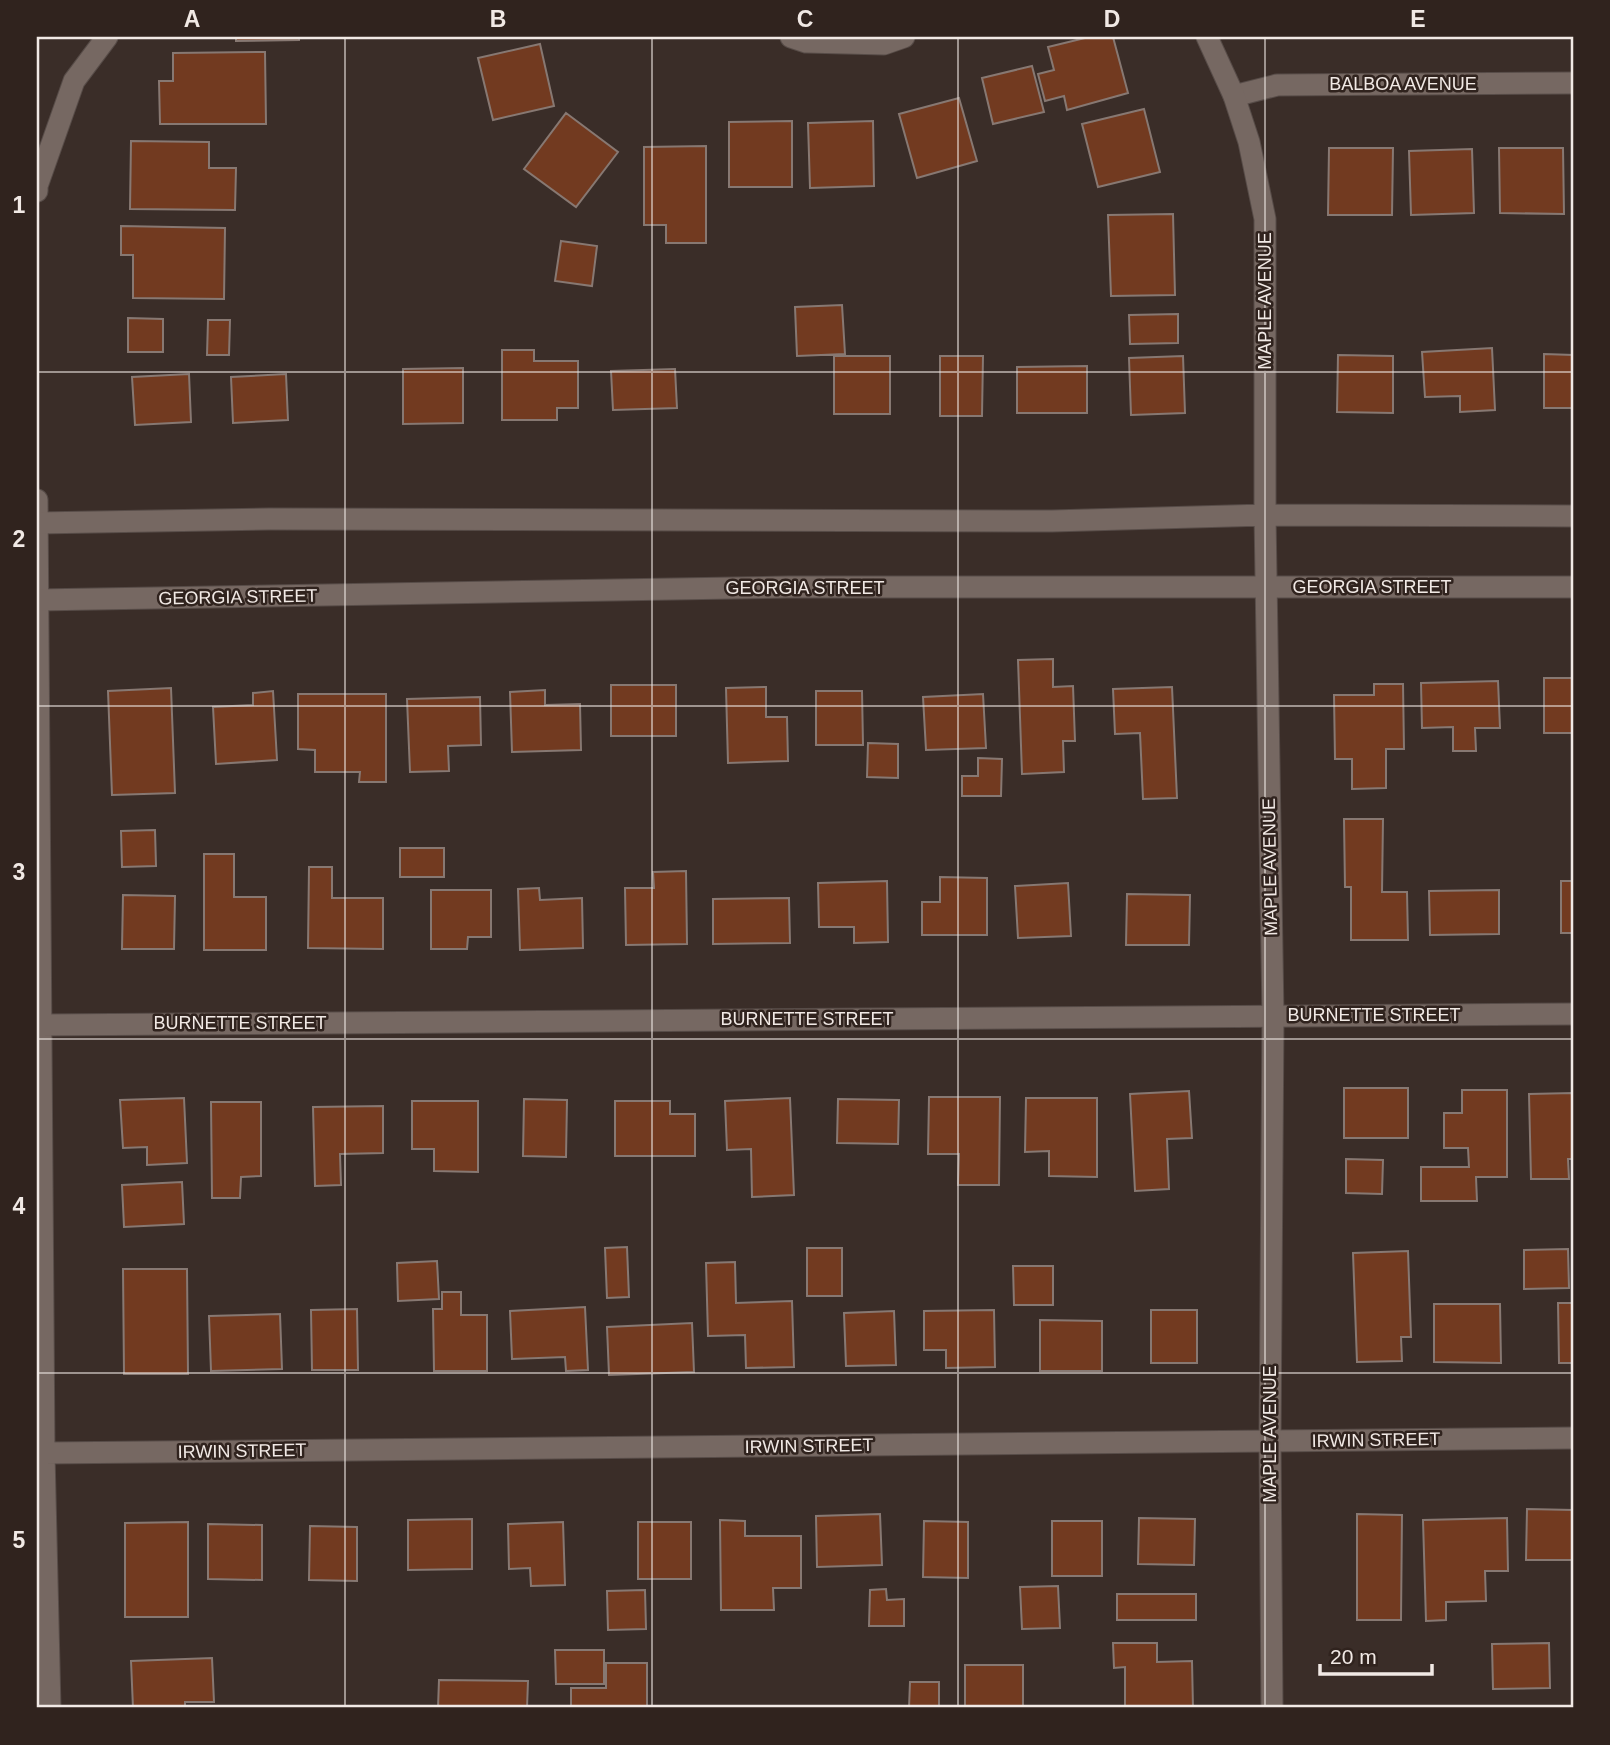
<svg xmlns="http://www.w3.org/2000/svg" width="1610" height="1745" viewBox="0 0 1610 1745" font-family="Arial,sans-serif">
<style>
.building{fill:#723a20;stroke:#877872;stroke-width:2}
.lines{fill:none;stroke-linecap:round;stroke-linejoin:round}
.street-casing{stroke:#574c48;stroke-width:23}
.secondary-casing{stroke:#574c48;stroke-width:23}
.street{stroke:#766862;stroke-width:21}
.secondary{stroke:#766862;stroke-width:21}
.grid{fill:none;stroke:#f1e9e5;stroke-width:2;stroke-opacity:0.55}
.labels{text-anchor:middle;stroke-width:5;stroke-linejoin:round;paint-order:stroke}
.street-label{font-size:18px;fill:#f1e9e5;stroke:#30231e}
.neatline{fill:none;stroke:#f1e9e5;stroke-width:2.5}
.grid-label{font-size:23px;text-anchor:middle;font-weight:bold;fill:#f1e9e5}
</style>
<rect width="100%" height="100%" fill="#3a2d28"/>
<path class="building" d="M236,37H299V40L236,41Z
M1089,37H1113L1128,93L1067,110L1064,96L1045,101L1038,74L1054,70L1048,47Z
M540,44L554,106L493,120L478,58Z
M265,52L266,124H160L159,81H173V53Z
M1032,66L1044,112L993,124L982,78Z
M959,98L977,161L917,178L899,114Z
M1144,109L1160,172L1098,187L1082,124Z
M566,113L618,152L576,207L524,169Z
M792,121V187H729V122Z
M873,121L874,186L810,188L808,123Z
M131,141L209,142V168H236L235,210L130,209Z
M706,146V243H666V225H644V147Z
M1329,148H1393L1392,215H1328Z
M1499,148H1563L1564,214L1500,213Z
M1472,149L1474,213L1411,215L1409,151Z
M1173,214L1175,295L1111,296L1108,215Z
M121,226L225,228L224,299L133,298V255H121Z
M561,241L597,246L592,286L555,281Z
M842,305L845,354L797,356L795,307Z
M1178,314V343L1130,344L1129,315Z
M128,318L163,319V352H128Z
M208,320H230L229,355H207Z
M1492,348L1495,410L1460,412V396L1425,397L1422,352Z
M502,350H534V361H578V408H557V420H502Z
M1544,354L1573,355V408H1544Z
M1338,355L1393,356V413L1337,412Z
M834,356H890V414H834Z
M940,356H983L982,416H940Z
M1183,356L1185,413L1131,415L1129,358Z
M1087,366V413H1017V367Z
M463,368V423L403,424V369Z
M675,369L677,408L613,410L611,371Z
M189,374L191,422L135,425L132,377Z
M286,374L288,420L233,423L231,377Z
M1053,659V687L1073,686L1075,741H1063L1064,772L1022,774L1018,660Z
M1544,678H1573V733H1544Z
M1498,681L1500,728H1475L1476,751H1453V727L1422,728L1421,683Z
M1374,684H1403L1404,749H1386V788L1352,789V759H1335L1334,695H1374Z
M611,685H676V736H611Z
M766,687V717H787L788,761L728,763L726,688Z
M1172,687L1177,798L1143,799L1140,733L1115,734L1113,689Z
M171,688L175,793L112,795L108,691Z
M545,690V705L580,704L581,750L512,752L510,692Z
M273,691L277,760L216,764L213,707L253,705V693Z
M816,691H862L863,745H816Z
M298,694H386V782H359L360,772H315V750L298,749Z
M983,694L986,748L926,750L923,697Z
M480,697L481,745L448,746L449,771L410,772L407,699Z
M868,743L898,744V778L867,777Z
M978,758L1002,759L1001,796H962V776H978Z
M1344,819H1383L1382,892H1407L1408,940H1351V887H1345Z
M155,830L156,866L122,867L121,831Z
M400,848H444V877H400Z
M204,854H234V897H266V950H204Z
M309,867H332V898H383V949L308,948Z
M686,871L687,944L626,945L625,888H654L653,872Z
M940,877L987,878V935H922V902H940Z
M887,881L888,942L854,943V927H819L818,883Z
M1561,881H1573V933H1561Z
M1068,883L1071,936L1018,938L1015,886Z
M539,888L540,900L582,898L583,948L520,950L518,889Z
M431,890H491V937H468L467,949H431Z
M1499,890V934L1430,935L1429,891Z
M1127,894L1190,895L1189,945H1126Z
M123,895L175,896L174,949H122Z
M789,898L790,943L713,944V899Z
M1344,1088H1408V1138H1344Z
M1462,1090H1507V1177H1476L1477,1201H1421V1167H1469L1468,1148H1444V1113H1462Z
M1189,1091L1192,1138L1167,1139L1169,1189L1135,1191L1130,1094Z
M1573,1093V1159H1568L1569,1179H1531L1529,1094Z
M929,1097H1000L999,1185H958L959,1154H928Z
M184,1098L187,1163L147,1165V1147L123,1148L120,1100Z
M790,1098L794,1195L752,1197L751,1149L727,1150L725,1101Z
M1026,1098H1097V1177L1049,1176V1151L1025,1152Z
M524,1099L567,1100L566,1157L523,1156Z
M838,1099L899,1100L898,1144L837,1143Z
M412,1101H478V1172L434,1171V1149H412Z
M615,1101H670V1114H695V1156H615Z
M211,1102H261V1176L241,1177L240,1198H212Z
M383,1106V1153L340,1154L341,1185L315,1186L313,1107Z
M1346,1159L1383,1160L1382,1194L1346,1193Z
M182,1182L184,1224L124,1227L122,1185Z
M627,1247L629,1297L607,1298L605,1248Z
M807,1248H842V1296H807Z
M1568,1249L1569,1288L1524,1289V1250Z
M1408,1251L1411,1337H1401L1402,1361L1357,1362L1353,1253Z
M437,1261L439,1299L398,1301L397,1263Z
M735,1262L736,1303L792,1301L794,1367L746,1368L745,1335L708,1336L706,1263Z
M1013,1266H1053V1305H1014Z
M123,1269H187L188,1374H124Z
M442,1292H461V1315H487V1371H434L433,1309H442Z
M1558,1303H1573V1363H1559Z
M1434,1304H1500L1501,1363L1434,1362Z
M585,1307L588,1370L566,1371L565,1357L512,1359L510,1311Z
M357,1309L358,1370H312L311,1310Z
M994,1310L995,1367L946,1368V1350H924V1311Z
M1151,1310H1197V1363H1151Z
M894,1311L896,1365L846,1366L844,1313Z
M280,1314L282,1369L211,1371L209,1316Z
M1040,1320L1102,1321V1371H1040Z
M692,1323L694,1372L609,1375L607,1327Z
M1527,1509L1573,1510V1560H1526Z
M880,1514L882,1565L817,1567L816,1516Z
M1357,1514L1402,1515L1401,1620H1357Z
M1139,1518L1195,1519L1194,1565L1138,1564Z
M1507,1518L1508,1571H1485L1486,1601L1446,1602V1620L1426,1621L1423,1520Z
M472,1519V1569L408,1570V1520Z
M720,1520L745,1521V1536H801V1588H773L774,1610H721Z
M924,1521L968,1522V1578L923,1577Z
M1052,1521H1102V1576H1052Z
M188,1522V1617H125V1523Z
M563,1522L565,1585L531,1586L530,1568L509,1569L508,1524Z
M638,1522H691V1579H638Z
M208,1524L262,1525V1580L208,1579Z
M310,1526L357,1527V1581L309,1580Z
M1058,1586L1060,1628L1022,1629L1020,1587Z
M886,1589L887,1600L904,1599V1626H869L870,1590Z
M645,1590L646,1629L608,1630L607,1591Z
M1117,1594H1196V1620H1117Z
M1113,1643H1157V1662L1192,1661L1193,1708H1125V1667L1114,1668Z
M1549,1643L1550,1688L1493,1689L1492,1644Z
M555,1650H604V1684H556Z
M212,1658L214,1702H185V1708H133L131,1661Z
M606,1663H647V1708H571V1688H606Z
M965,1665H1023V1708H965Z
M439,1680L528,1681L527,1708H438Z
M910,1682H939V1708H909Z"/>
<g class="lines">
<g class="street-casing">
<path id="street" d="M791,37L806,42L884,44L904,37
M1234,96L1277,85L1573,83
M37,191V186L74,81L107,37
M37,500L44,1453L50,1708
M40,1025L1573,1014
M44,1453L1573,1438"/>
</g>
<g class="secondary-casing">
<path id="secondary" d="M1207,37L1234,96L1249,142L1265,219V515L1273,1016L1270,1441L1272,1708
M37,523L269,519L1052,521L1265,515L1573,516
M37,600L788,587H1573"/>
</g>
<use href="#street" class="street"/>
<use href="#secondary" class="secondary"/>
</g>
<path class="grid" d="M345,37V1708M652,37V1708M958,37V1708M1265,37V1708M37,372H1573M37,706H1573M37,1039H1573M37,1373H1573"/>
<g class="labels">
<g class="street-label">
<text x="1403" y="90">BALBOA AVENUE</text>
<text transform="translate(1265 301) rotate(-90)" y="6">MAPLE AVENUE</text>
<text x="1372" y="593">GEORGIA STREET</text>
<text x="805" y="594">GEORGIA STREET</text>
<text transform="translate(238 597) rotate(-1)" y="6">GEORGIA STREET</text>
<text transform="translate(1270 867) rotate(-91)" y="6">MAPLE AVENUE</text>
<text x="1374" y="1021">BURNETTE STREET</text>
<text x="807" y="1025">BURNETTE STREET</text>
<text x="240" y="1029">BURNETTE STREET</text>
<text transform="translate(1270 1434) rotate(-90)" y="6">MAPLE AVENUE</text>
<text transform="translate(1376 1440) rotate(-1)" y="6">IRWIN STREET</text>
<text transform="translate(809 1446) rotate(-1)" y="6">IRWIN STREET</text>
<text transform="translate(242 1451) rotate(-1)" y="6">IRWIN STREET</text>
</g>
</g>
<rect width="1610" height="1745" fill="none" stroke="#30231e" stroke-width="77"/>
<path d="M1320 1664v10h112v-10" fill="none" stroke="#f1e9e5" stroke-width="3.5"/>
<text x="1330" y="1664" font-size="21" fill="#f1e9e5" stroke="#30231e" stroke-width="5" paint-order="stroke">20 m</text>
<rect x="38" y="38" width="1534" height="1668" class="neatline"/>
<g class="grid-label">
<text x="192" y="27">A</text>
<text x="498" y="27">B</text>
<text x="805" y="27">C</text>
<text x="1112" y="27">D</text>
<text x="1418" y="27">E</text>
<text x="19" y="213">1</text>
<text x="19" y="547">2</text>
<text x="19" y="880">3</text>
<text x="19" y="1214">4</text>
<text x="19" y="1548">5</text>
</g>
</svg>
